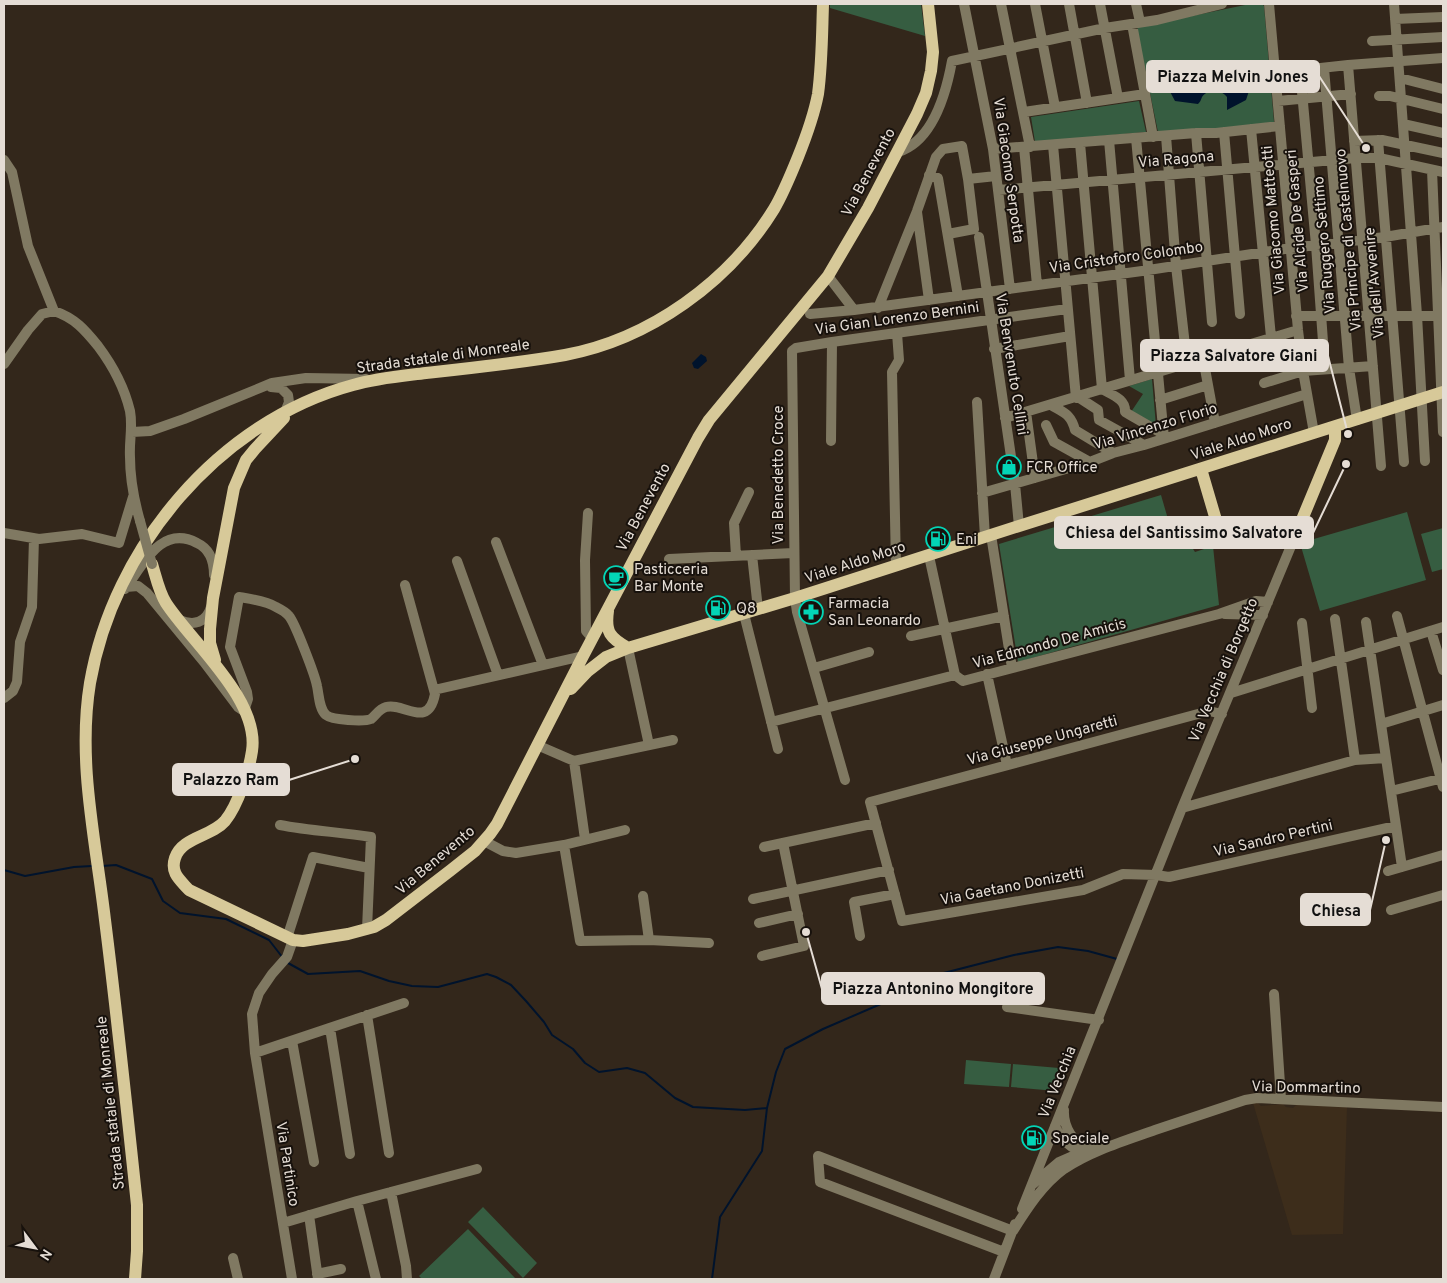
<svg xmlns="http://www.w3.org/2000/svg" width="1447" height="1283" viewBox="0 0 1447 1283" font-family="Overpass,sans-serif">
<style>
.built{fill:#3d2d1b}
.green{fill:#365d41}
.water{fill:#00132c}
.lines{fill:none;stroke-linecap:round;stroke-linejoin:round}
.stream{stroke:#00132c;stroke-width:2}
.minor{stroke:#807962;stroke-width:10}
.major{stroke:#d7c999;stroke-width:12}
.minor-bridge{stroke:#807962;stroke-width:10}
.labels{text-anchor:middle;stroke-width:4;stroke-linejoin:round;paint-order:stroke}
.street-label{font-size:15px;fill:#e5ddd5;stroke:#17110c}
.poi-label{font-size:15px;fill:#e5ddd5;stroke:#17110c;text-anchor:start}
.leader{fill:none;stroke:#e5ddd5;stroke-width:2}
.callout-dot{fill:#e5ddd5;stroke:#17110c;stroke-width:2}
.callout{fill:#e5ddd5;stroke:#e5ddd5;stroke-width:2}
.callout-label{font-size:16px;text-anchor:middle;font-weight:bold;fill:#111}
</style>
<rect width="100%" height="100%" fill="#33271b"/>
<path class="built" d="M1253,1103H1258L1261,1106L1283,1104L1286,1107L1293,1108L1296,1105H1301L1347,1107L1343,1234L1292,1235Z"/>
<path class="green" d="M830,4H921L925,36L830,8Z
M1250,4H1262L1264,6L1274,122L1223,128L1158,132L1137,30L1138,27Z
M1139,101L1146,132L1035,142L1031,117Z
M1152,379L1156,426L1131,412L1143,394L1129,386Z
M1161,495L1170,526L1184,535L1195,552L1213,546L1219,605L1018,662L999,544Z
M1407,512L1426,580L1320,611L1300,543Z
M1443,528V569L1432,572L1421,534Z
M966,1060L1011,1064L1009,1087L964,1084Z
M1013,1064L1059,1068L1056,1091L1011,1087Z
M483,1207L537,1263L523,1278L468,1222Z
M468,1229L516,1279H422L419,1276Z"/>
<path class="water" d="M1172,62L1252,73V76H1254L1246,100L1227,110V97C1222,90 1208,88 1202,97C1201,100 1200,102 1198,104L1175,101L1167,86Z
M701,354L706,357L707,361L698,369L694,368L692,363Z"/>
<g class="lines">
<path class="stream" d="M102,866L116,865L152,879L163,901L180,913L226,919L269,940L283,958
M4,870L25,876L74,867L92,866
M288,963L308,974L360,971L389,981L412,986L438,987L487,974L496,977L511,985L526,1001L544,1022L552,1035L573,1049L585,1063L599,1072L627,1068L645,1073L675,1098L693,1107L745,1110L767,1108
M712,1279L720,1217L762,1151L767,1108L776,1072L785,1049L823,1029L890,1000L928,977L1014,955L1058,947L1088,951L1117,959"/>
<path class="minor" d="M964,4L993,149L1010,289
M1001,4L1030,147
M1035,4L1055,107
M1069,4L1087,103
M1100,4L1118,98
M1136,4L1140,22
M1269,4L1298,330L1303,371L1314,433
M1394,4L1417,315L1425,461
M1395,19L1443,17
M1132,24L1153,137
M1372,41L1443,37
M1348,65L1381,466
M1324,68L1349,368L1357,420
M1300,70L1316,245L1325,369
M1275,73L1348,65L1443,58
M1400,78L1443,89
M1379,96H1390L1443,109
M1278,101L1351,94
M1024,112L1145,94
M1403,124L1443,133
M1251,129L1271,337
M1224,132L1240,314
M1196,133L1212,322
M1166,136L1176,266L1187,363
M1136,138L1164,438
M1109,140L1130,380
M1378,140L1404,462
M1354,141L1382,140L1443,153
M1080,143L1102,389C1112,395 1126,399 1125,412L1130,415L1163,434
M1053,145L1076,398
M1024,147L1037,285
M993,149L1196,133H1216L1280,126
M898,152C933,141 946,94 952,61L1105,28L1157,20L1222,4
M4,160L12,172L28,246L54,311
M1432,170L1443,432
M929,175L938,178L958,296
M968,179L996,176
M999,190L1356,158H1379L1443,172
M917,212L929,300
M979,237L1015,484L1019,526
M828,276L854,310L1142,271L1291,248L1385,237L1443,227
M878,308L917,211L936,157L943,149L962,146L968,179L974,229L948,234
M810,314L854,310
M1296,316H1443
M994,349L1070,336
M1203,358L1215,423
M1262,363L1301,350
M4,364L28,330L42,314L54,311C75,318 85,330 98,346C113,366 124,386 130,411C133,427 129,441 130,457C130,479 134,500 140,521
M1264,383L1303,371L1373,366
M271,387L281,388L288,395L289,402L285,412
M1078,397L1098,410L1099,420L1144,445
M1160,400L1208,385
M977,402L985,537
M1051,405C1064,413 1071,414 1075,430L1113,453
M1026,412L1035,478
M1005,418L1298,330
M1046,425L1054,442L1090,462
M132,432L150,431L184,419L272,383L306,378L366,379
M831,441L832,342
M982,493L1090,462L1113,453L1144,445L1307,394
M588,513L585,560L586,631L592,638
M4,533L39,539L82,534L119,543L133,497
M991,535L1012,668
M496,542L543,665
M752,555L758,609
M736,556L734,523L749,492
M929,556L955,675
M669,559L793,553
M457,561L498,675
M896,566L892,372L899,360L897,333
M126,587L138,586L147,593L204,662L238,707L244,711L248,699L247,692L230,647L239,597C251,599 266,601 276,607C280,609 286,612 289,616C295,623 315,675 317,686C319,695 319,709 326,715C332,720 364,722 371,719C376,715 379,709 386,707C404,702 428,730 435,694L405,585
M125,589C143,565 161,524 197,543C210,549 214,561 214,575
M744,614L778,749
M1225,614L1263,615
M1397,616L1443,787
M1335,619L1355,760
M179,620C194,626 206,623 211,607
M1366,622L1402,867
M1302,623L1312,708
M1431,631L1443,670
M911,636L1004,616
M628,648L649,745
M814,668L869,652
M987,674L1007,765
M434,690L583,656
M1231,693L1443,627
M4,698L13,691L17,682L20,642L32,607L34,538
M1222,714L1209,711L870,802L902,921L1083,890L1123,874L1156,875L1169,877L1396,826
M771,722L955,675L963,681L1219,614L1256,601L1268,602
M1381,724L1443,705
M537,745L574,761L673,740
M574,761L585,839
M845,780L797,612L795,598L792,351L796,348L832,342L1067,309
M1391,791L1443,778
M1182,808L1355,760L1386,758
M280,825C310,831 341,832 371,837L367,929
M484,841L503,851L516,853L564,845L625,830
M564,845L580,941L649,940L709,943
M764,847L876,823
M1388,871L1443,855
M643,896L649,940
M753,899L889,870
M1391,910L1443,895
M759,923L798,914
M860,936L854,902L895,894
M287,938L313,857L369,868
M762,956L804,946L783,843
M1274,994L1281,1099
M1007,1007L1099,1020
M367,1015L389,1153
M330,1028L350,1154
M292,1041L314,1162
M255,1053L404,1003
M1064,1110C1063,1126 1073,1145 1091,1148C1094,1148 1100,1146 1103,1146
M1055,1126C1061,1139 1070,1149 1085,1153
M1033,1184L1059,1162L1091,1148
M391,1192L406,1266L407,1279
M357,1201L376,1279
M1022,1209L1182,808L1301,522
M309,1215L318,1279
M283,1223L357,1201L477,1169
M1004,1252L820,1182L818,1156L1013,1231C1027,1209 1042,1185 1064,1169C1091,1151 1124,1141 1155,1130C1185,1120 1215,1110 1245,1100L1257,1098L1443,1107
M233,1258L238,1279
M317,1274L341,1269
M292,1279L255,1053L252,1014L259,993L272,974L287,957L293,940
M994,1279L1015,1224"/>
<path class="major" d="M1201,469L1221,537L1225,541L1233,542L1294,522H1301L1335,440V427
M152,564C156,577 159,592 166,603C192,643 260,700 252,751C249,771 238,805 225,821C211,837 182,837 175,858C170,873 180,880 189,890L293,940L303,941L348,934L374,927L386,920L451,870L475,851L490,834L497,824L583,656L698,438L709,420L828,276L868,208L917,114L926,93L931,71L933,52L928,4
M608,611C605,632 610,638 628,648
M215,660L210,643V629L213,598L234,488L246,460L255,449L284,418
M571,689L588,671L606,657L628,648L795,598L1019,526L1443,392
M135,1279L137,1251V1205C127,1110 117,1015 105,920C96,842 77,762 90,683C113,548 219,421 353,385C377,378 402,376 426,373C472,368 519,363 565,355C650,339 729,282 774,209C784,192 791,174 798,157C806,137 814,115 818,94C822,64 822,34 823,4"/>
<path class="minor-bridge" d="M140,521L152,564"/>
</g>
<defs>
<g id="shop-ring" transform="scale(1.25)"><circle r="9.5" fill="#17110c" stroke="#03d5b6" stroke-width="1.5"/><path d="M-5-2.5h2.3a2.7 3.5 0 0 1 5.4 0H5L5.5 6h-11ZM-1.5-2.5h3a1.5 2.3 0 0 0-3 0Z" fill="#03d5b6"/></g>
<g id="fuel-ring" transform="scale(1.25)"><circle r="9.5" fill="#17110c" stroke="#03d5b6" stroke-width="1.5"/><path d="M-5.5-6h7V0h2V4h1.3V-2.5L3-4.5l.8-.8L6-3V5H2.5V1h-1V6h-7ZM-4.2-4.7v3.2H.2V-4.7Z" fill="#03d5b6"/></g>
<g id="cafe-ring" transform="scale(1.25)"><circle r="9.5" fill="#17110c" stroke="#03d5b6" stroke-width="1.5"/><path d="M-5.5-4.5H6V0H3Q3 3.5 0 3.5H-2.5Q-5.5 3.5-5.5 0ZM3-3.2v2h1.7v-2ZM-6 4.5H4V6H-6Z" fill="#03d5b6"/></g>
<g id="pharmacy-ring" transform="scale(1.25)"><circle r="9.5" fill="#17110c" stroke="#03d5b6" stroke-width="1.5"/><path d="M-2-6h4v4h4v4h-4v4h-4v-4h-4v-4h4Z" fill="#03d5b6"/></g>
</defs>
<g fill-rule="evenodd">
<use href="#shop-ring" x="1009" y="467"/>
<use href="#fuel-ring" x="938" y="539"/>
<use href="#cafe-ring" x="616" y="578"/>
<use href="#fuel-ring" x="718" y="608"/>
<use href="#pharmacy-ring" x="811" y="612"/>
<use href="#fuel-ring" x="1034" y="1138"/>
</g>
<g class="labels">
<g class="street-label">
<text transform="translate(1176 159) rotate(-5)" y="5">Via Ragona</text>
<text transform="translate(1009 170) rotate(82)" y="5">Via Giacomo Serpotta</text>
<text transform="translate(868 172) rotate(-62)" y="5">Via Benevento</text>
<text transform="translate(1273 220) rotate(-95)" y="5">Via Giacomo Matteotti</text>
<text transform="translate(1297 221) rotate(-95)" y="5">Via Alcide De Gasperi</text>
<text transform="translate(1348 240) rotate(-95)" y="5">Via Principe di Castelnuovo</text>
<text transform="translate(1324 245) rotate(-95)" y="5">Via Ruggero Settimo</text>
<text transform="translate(1126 257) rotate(-8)" y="5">Via Cristoforo Colombo</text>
<text transform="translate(1374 283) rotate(-95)" y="5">Via dell'Avvenire</text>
<text transform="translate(897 318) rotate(-8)" y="5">Via Gian Lorenzo Bernini</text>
<text transform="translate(443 356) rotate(-8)" y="5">Strada statale di Monreale</text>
<text transform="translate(1012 364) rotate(81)" y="5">Via Benvenuto Cellini</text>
<text transform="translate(1155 426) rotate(-17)" y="5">Via Vincenzo Florio</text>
<text transform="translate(1241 439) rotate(-18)" y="5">Viale Aldo Moro</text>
<text transform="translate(778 475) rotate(-90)" y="5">Via Benedetto Croce</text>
<text transform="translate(643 507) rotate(-62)" y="5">Via Benevento</text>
<text transform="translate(855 562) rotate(-18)" y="5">Viale Aldo Moro</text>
<text transform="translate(1049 643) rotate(-15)" y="5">Via Edmondo De Amicis</text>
<text transform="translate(1223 670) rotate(-67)" y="5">Via Vecchia di Borgetto</text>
<text transform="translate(1042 740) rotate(-15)" y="5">Via Giuseppe Ungaretti</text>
<text transform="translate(1273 838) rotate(-13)" y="5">Via Sandro Pertini</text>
<text transform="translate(435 860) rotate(-40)" y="5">Via Benevento</text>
<text transform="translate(1012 886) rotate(-11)" y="5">Via Gaetano Donizetti</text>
<text transform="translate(1057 1082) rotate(-68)" y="5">Via Vecchia</text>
<text transform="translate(1306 1087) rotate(1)" y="5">Via Dommartino</text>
<text transform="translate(110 1103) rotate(-96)" y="5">Strada statale di Monreale</text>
<text transform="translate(288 1164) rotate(81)" y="5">Via Partinico</text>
</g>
<g class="poi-label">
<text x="1026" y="472">FCR Office</text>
<text x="956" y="544">Eni</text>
<text x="634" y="574">Pasticceria<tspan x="634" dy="17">Bar Monte</tspan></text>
<text x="828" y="608">Farmacia<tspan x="828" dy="17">San Leonardo</tspan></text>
<text x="736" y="613">Q8</text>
<text x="1052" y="1143">Speciale</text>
</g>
</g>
<path class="leader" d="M1366 148L1319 76M1348 434L1328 356M1346 464L1313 533M355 759L289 780M1386 840L1370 910M806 932L822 989"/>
<g class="callout-dot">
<circle cx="1366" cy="148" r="5"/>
<circle cx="1348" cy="434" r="5"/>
<circle cx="1346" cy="464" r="5"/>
<circle cx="355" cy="759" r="5"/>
<circle cx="1386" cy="840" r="5"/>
<circle cx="806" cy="932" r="5"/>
</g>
<g class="callout">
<rect x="1147" y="61" width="172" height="31" rx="5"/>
<rect x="1141" y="340" width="187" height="31" rx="5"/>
<rect x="1055" y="517" width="258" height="31" rx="5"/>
<rect x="173" y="764" width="116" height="31" rx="5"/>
<rect x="1301" y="894" width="69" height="31" rx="5"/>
<rect x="822" y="973" width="222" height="31" rx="5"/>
</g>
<g class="callout-label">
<text x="1233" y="82">Piazza Melvin Jones</text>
<text x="1234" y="361">Piazza Salvatore Giani</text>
<text x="1184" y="538">Chiesa del Santissimo Salvatore</text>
<text x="231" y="785">Palazzo Ram</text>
<text x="1336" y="916">Chiesa</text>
<text x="933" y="994">Piazza Antonino Mongitore</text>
</g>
<rect width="1447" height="1283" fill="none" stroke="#e5ddd5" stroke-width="10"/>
<g transform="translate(35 1248) rotate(122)" stroke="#17110c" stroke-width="4" paint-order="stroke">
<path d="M0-4L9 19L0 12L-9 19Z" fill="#e5ddd5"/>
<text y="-8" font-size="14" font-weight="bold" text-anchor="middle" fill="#e5ddd5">N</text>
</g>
</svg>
